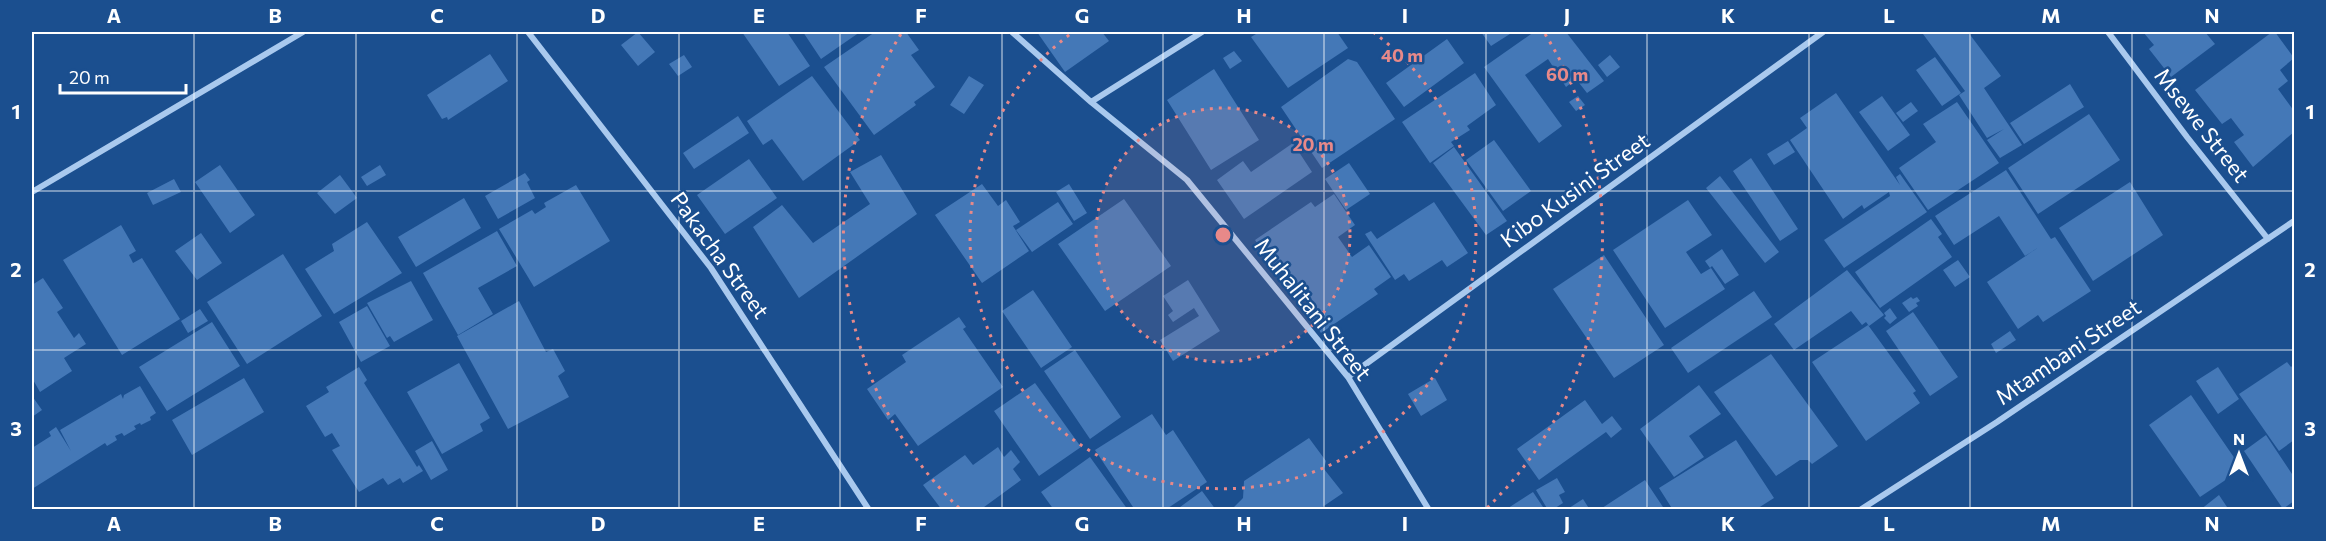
<svg xmlns="http://www.w3.org/2000/svg" width="2326" height="541" viewBox="0 0 2326 541" font-family="Commissioner,sans-serif">
<style>
.building{fill:#4478b7}
.lines{fill:none;stroke-linecap:round;stroke-linejoin:round}
.street{stroke:#a9c9ee;stroke-width:6}
.grid{fill:none;stroke:#fff;stroke-width:1.5;stroke-opacity:0.55}
.ring{fill:none;stroke:#e88989;stroke-width:3;stroke-dasharray:3 6}
.labels{text-anchor:middle;stroke-width:5;stroke-linejoin:round;paint-order:stroke}
.street-label{font-size:22px;fill:#fff;stroke:#1b4f8f}
.centre{fill:#e88989;stroke:#1b4f8f;stroke-width:3}
.ring-label{font-size:18px;text-anchor:middle;font-weight:bold;fill:#e88989;stroke:#1b4f8f;stroke-width:5;stroke-linejoin:round;paint-order:stroke}
.neatline{fill:none;stroke:#fff;stroke-width:2}
.grid-label{font-size:20px;text-anchor:middle;font-weight:bold;fill:#fff}
</style>
<rect width="100%" height="100%" fill="#1b4f8f"/>
<path class="building" d="M638,32L655,52L638,66L621,45Z
M742,32H787L810,66L779,86Z
M803,32H860L821,59Z
M875,32H906L919,50L911,55L935,87L914,102L916,105L874,135L824,67Z
M1037,32H1102L1109,41L1065,72Z
M1255,32H1337L1348,48L1288,88L1251,37L1256,34Z
M1481,32H1513L1491,46Z
M1534,32H1566L1604,81L1587,93L1576,79L1566,87L1548,59L1525,75L1562,126L1539,143L1484,67Z
M1927,32H1968L2001,76L1984,88L2022,145L2000,158L1987,140L2004,129L1987,138L1959,95L1965,91L1923,34Z
M2143,32H2205L2215,44L2171,77L2149,49L2154,45Z
M2272,32H2275L2294,58L2280,70L2288,81L2278,89L2294,111V132L2253,167L2234,142L2244,135L2231,118L2222,124L2195,90Z
M1447,39L1464,63L1404,107L1386,83Z
M1234,51L1242,61L1230,69L1223,58Z
M490,54L508,81L448,120L447,117L442,119L427,95Z
M684,55L692,67L678,76L669,64Z
M1610,55L1620,67L1607,77L1598,65Z
M1935,57L1961,93L1942,106L1916,70Z
M1348,59L1357,62L1395,119L1322,168L1281,107Z
M1214,69L1259,140L1211,170L1167,100Z
M1475,73L1496,105L1467,126L1470,130L1451,142L1454,146L1430,163L1402,122Z
M812,76L860,140L803,181L772,139L763,145L747,121Z
M969,76L984,85L964,114L950,105Z
M2070,84L2084,107L2024,144L2010,123Z
M1836,93L1900,185L1896,177L1900,174L1927,212L1844,268L1824,240L1890,196L1889,192L1864,209L1862,205L1843,219L1790,140L1807,128L1800,118Z
M1578,96L1585,105L1576,111L1569,102Z
M1882,96L1910,135L1888,151L1859,112Z
M1911,102L1918,111L1903,122L1896,113Z
M1957,102L1999,163L1928,210L1899,168L1936,142L1923,124Z
M2089,114L2120,160L2038,214L2008,168Z
M738,116L749,133L694,169L683,153Z
M1494,140L1531,191L1503,211L1466,160Z
M1788,141L1795,152L1774,165L1767,154Z
M1293,143L1312,172L1244,219L1217,180L1243,161L1251,172Z
M1454,147L1507,221L1486,235L1433,163Z
M881,155L917,214L799,298L753,227L782,205L813,243L870,204L850,172Z
M1751,158L1798,229L1780,241L1733,171Z
M749,159L777,198L725,234L697,195Z
M1349,163L1370,194L1346,210L1325,179Z
M220,165L255,215L230,233L195,182Z
M380,165L386,175L367,186L361,177Z
M2006,170L2051,239L2055,237L2091,291L2043,322L2038,315L2018,329L1987,282L2039,247L2025,256L1999,216L1954,245L1935,216Z
M525,173L530,180L527,182L535,198L498,219L485,196Z
M340,175L357,198L335,214L317,193Z
M1720,176L1779,252L1765,263L1706,188Z
M174,179L181,192L153,205L147,193Z
M2130,182L2163,235L2093,281L2059,228Z
M982,184L998,206L1006,200L1020,222L1013,226L1029,251L982,283L935,215Z
M1069,184L1087,213L1074,221L1056,192Z
M576,185L610,241L534,287L499,229L532,210L535,214L546,207L544,203Z
M1334,194L1355,225L1338,237L1352,257L1369,245L1391,277L1374,289L1378,294L1321,333L1302,305L1308,302L1281,263L1275,268L1255,240L1311,202L1315,207Z
M464,198L481,228L416,267L398,237Z
M1124,199L1171,266L1105,311L1058,244Z
M1688,200L1712,235L1686,252L1701,274L1711,268L1725,289L1665,328L1613,250Z
M1058,202L1073,224L1032,252L1016,230Z
M1434,202L1468,253L1447,267L1442,260L1409,281L1404,274L1395,280L1365,234L1371,231L1377,239Z
M1931,219L1942,234L1938,237L1952,257L1880,308L1855,272Z
M367,222L402,273L334,314L305,269L334,251L332,244Z
M121,225L136,251L129,255L133,263L142,258L180,319L122,355L63,260Z
M497,231L517,266L478,288L493,314L458,335L423,273Z
M201,233L222,263L197,280L175,251Z
M1722,249L1739,275L1725,284L1712,266L1710,268L1705,261Z
M283,254L322,316L247,364L207,302Z
M1604,255L1664,345L1614,378L1553,289Z
M1958,260L1970,277L1955,287L1943,270Z
M1847,270L1884,315L1869,326L1866,322L1862,325L1851,311L1794,350L1774,324Z
M43,278L63,308L57,312L74,338L79,333L86,344L64,358L72,371L40,392L32,378V285Z
M1188,280L1220,331L1173,361L1160,340L1199,316L1194,308L1173,322L1168,315L1173,311L1163,296Z
M411,281L433,320L394,342L390,336L387,338L367,303Z
M1033,290L1072,347L1041,368L1002,311Z
M1754,291L1772,317L1688,373L1671,348Z
M1911,297L1913,299L1917,297L1920,301L1916,303L1918,306L1909,312L1902,303Z
M519,301L546,352L553,349L565,371L558,376L569,397L508,429L457,336Z
M367,306L390,346L361,362L339,322Z
M1890,308L1897,318L1890,324L1884,318L1886,316L1884,313Z
M200,309L208,321L188,333L181,321Z
M1913,312L1958,377L1930,396L1886,331Z
M959,317L966,327L963,329L1003,387L918,446L895,414L888,420L867,389L906,362L902,355Z
M212,322L240,366L167,411L139,367Z
M1868,325L1916,391L1913,393L1920,403L1866,441L1812,362Z
M2010,331L2016,340L1996,353L1991,344Z
M1075,350L1121,417L1090,439L1044,371Z
M1771,354L1838,446L1812,464L1808,460H1800L1776,476L1714,392Z
M2287,362L2291,367L2294,364V440L2279,451L2239,394Z
M459,363L490,418L480,424L483,431L442,454L407,392Z
M359,367L367,380L364,383L417,467L419,465L423,471L403,483L400,478L388,485L383,478L359,492L332,450L340,446L332,433L325,437L306,406L329,392L326,387Z
M2218,367L2239,399L2218,414L2196,381Z
M244,378L264,412L192,455L172,420Z
M1435,378L1447,400L1421,416L1408,394Z
M1035,383L1081,447L1039,476L994,411Z
M1699,385L1721,414L1689,436L1704,457L1674,477L1640,429Z
M140,386L156,413L150,417L151,420L141,425L140,423L134,426L136,429L124,436L122,433L115,436L117,440L107,446L105,443L32,489V448L51,436L49,432L56,427L71,451L60,430L121,394L123,399L124,395Z
M2191,395L2242,469L2200,497L2149,425Z
M32,396L42,410L32,417Z
M1585,400L1602,424L1612,416L1622,429L1611,438L1606,432L1539,480L1517,449Z
M1152,414L1166,435L1173,430L1207,482L1165,510H1135L1095,450Z
M2266,435L2294,477V501L2283,509L2244,451Z
M1309,438L1326,461L1324,469L1343,493L1318,510H1231L1243,498L1244,481Z
M1736,440L1774,498L1755,510H1673L1659,488Z
M432,441L448,470L431,480L415,451Z
M998,447L1004,457L1011,450L1020,462L1013,469L1021,480L980,510H942L923,485L965,455L973,465Z
M1090,457L1128,510H1054L1041,492Z
M1557,478L1565,492L1559,495L1563,503L1552,510H1548L1536,490Z
M1645,480L1665,510H1645L1649,506L1643,510H1599Z
M1202,491L1216,510H1176Z
M1533,492L1545,510H1505Z
M2219,495L2229,510H2200Z
M1583,499L1590,510H1566Z"/>
<g class="lines">
<path class="street" d="M528,32L711,268L869,510
M1012,32L1091,102L1187,180L1348,377L1429,510
M2108,32L2187,137L2268,239
M1091,102L1202,32
M32,192L303,32
M1348,377L1823,32
M1860,510L1997,422L2294,221"/>
</g>
<path class="grid" d="M194,32V510M356,32V510M517,32V510M679,32V510M840,32V510M1002,32V510M1163,32V510M1324,32V510M1486,32V510M1647,32V510M1809,32V510M1970,32V510M2132,32V510M32,191H2294M32,350H2294"/>
<circle cx="1223" cy="235" r="127" fill="#e88989" fill-opacity=".12"/>
<g class="ring">
<circle cx="1223" cy="235" r="127"/>
<path d="M1373 32A253 253 0 1 1 1073 32"/>
<path d="M959 508A380 380 0 0 1 901 34M1545 34A380 380 0 0 1 1487 508"/>
</g>
<g class="labels">
<g class="street-label">
<text transform="translate(2202 125) rotate(52)" y="8">Msewe Street</text>
<text transform="translate(1575 190) rotate(-36)" y="8">Kibo Kusini Street</text>
<text transform="translate(720 255) rotate(54)" y="8">Pakacha Street</text>
<text transform="translate(1313 309) rotate(52)" y="8">Muhalitani Street</text>
<text transform="translate(2068 352) rotate(-34)" y="8">Mtambani Street</text>
</g>
</g>
<circle cx="1223" cy="235" r="9" class="centre"/>
<g class="ring-label">
<text x="1402" y="62">40 m</text>
<text x="1567" y="81">60 m</text>
<text x="1313" y="151">20 m</text>
</g>
<rect width="2326" height="541" fill="none" stroke="#1b4f8f" stroke-width="66"/>
<g transform="translate(2239 454)" stroke="#1b4f8f" stroke-width="4.5" paint-order="stroke">
<path d="M0-4.5L10 22L0 15L-10 22Z" fill="#ffffff"/>
<text y="-9" font-size="16" font-weight="bold" text-anchor="middle" fill="#ffffff">N</text>
</g>
<path d="M60 84v9h126v-9" fill="none" stroke="#ffffff" stroke-width="3"/>
<text x="69" y="84" font-size="18" fill="#ffffff" stroke="#1b4f8f" stroke-width="4.5" paint-order="stroke">20 m</text>
<rect x="33" y="33" width="2260" height="475" class="neatline"/>
<g class="grid-label">
<text x="114" y="23">A</text>
<text x="275" y="23">B</text>
<text x="437" y="23">C</text>
<text x="598" y="23">D</text>
<text x="759" y="23">E</text>
<text x="921" y="23">F</text>
<text x="1082" y="23">G</text>
<text x="1244" y="23">H</text>
<text x="1405" y="23">I</text>
<text x="1567" y="23">J</text>
<text x="1728" y="23">K</text>
<text x="1889" y="23">L</text>
<text x="2051" y="23">M</text>
<text x="2212" y="23">N</text>
<text x="16" y="119">1</text>
<text x="2310" y="119">1</text>
<text x="16" y="277">2</text>
<text x="2310" y="277">2</text>
<text x="16" y="436">3</text>
<text x="2310" y="436">3</text>
<text x="114" y="531">A</text>
<text x="275" y="531">B</text>
<text x="437" y="531">C</text>
<text x="598" y="531">D</text>
<text x="759" y="531">E</text>
<text x="921" y="531">F</text>
<text x="1082" y="531">G</text>
<text x="1244" y="531">H</text>
<text x="1405" y="531">I</text>
<text x="1567" y="531">J</text>
<text x="1728" y="531">K</text>
<text x="1889" y="531">L</text>
<text x="2051" y="531">M</text>
<text x="2212" y="531">N</text>
</g>
</svg>
